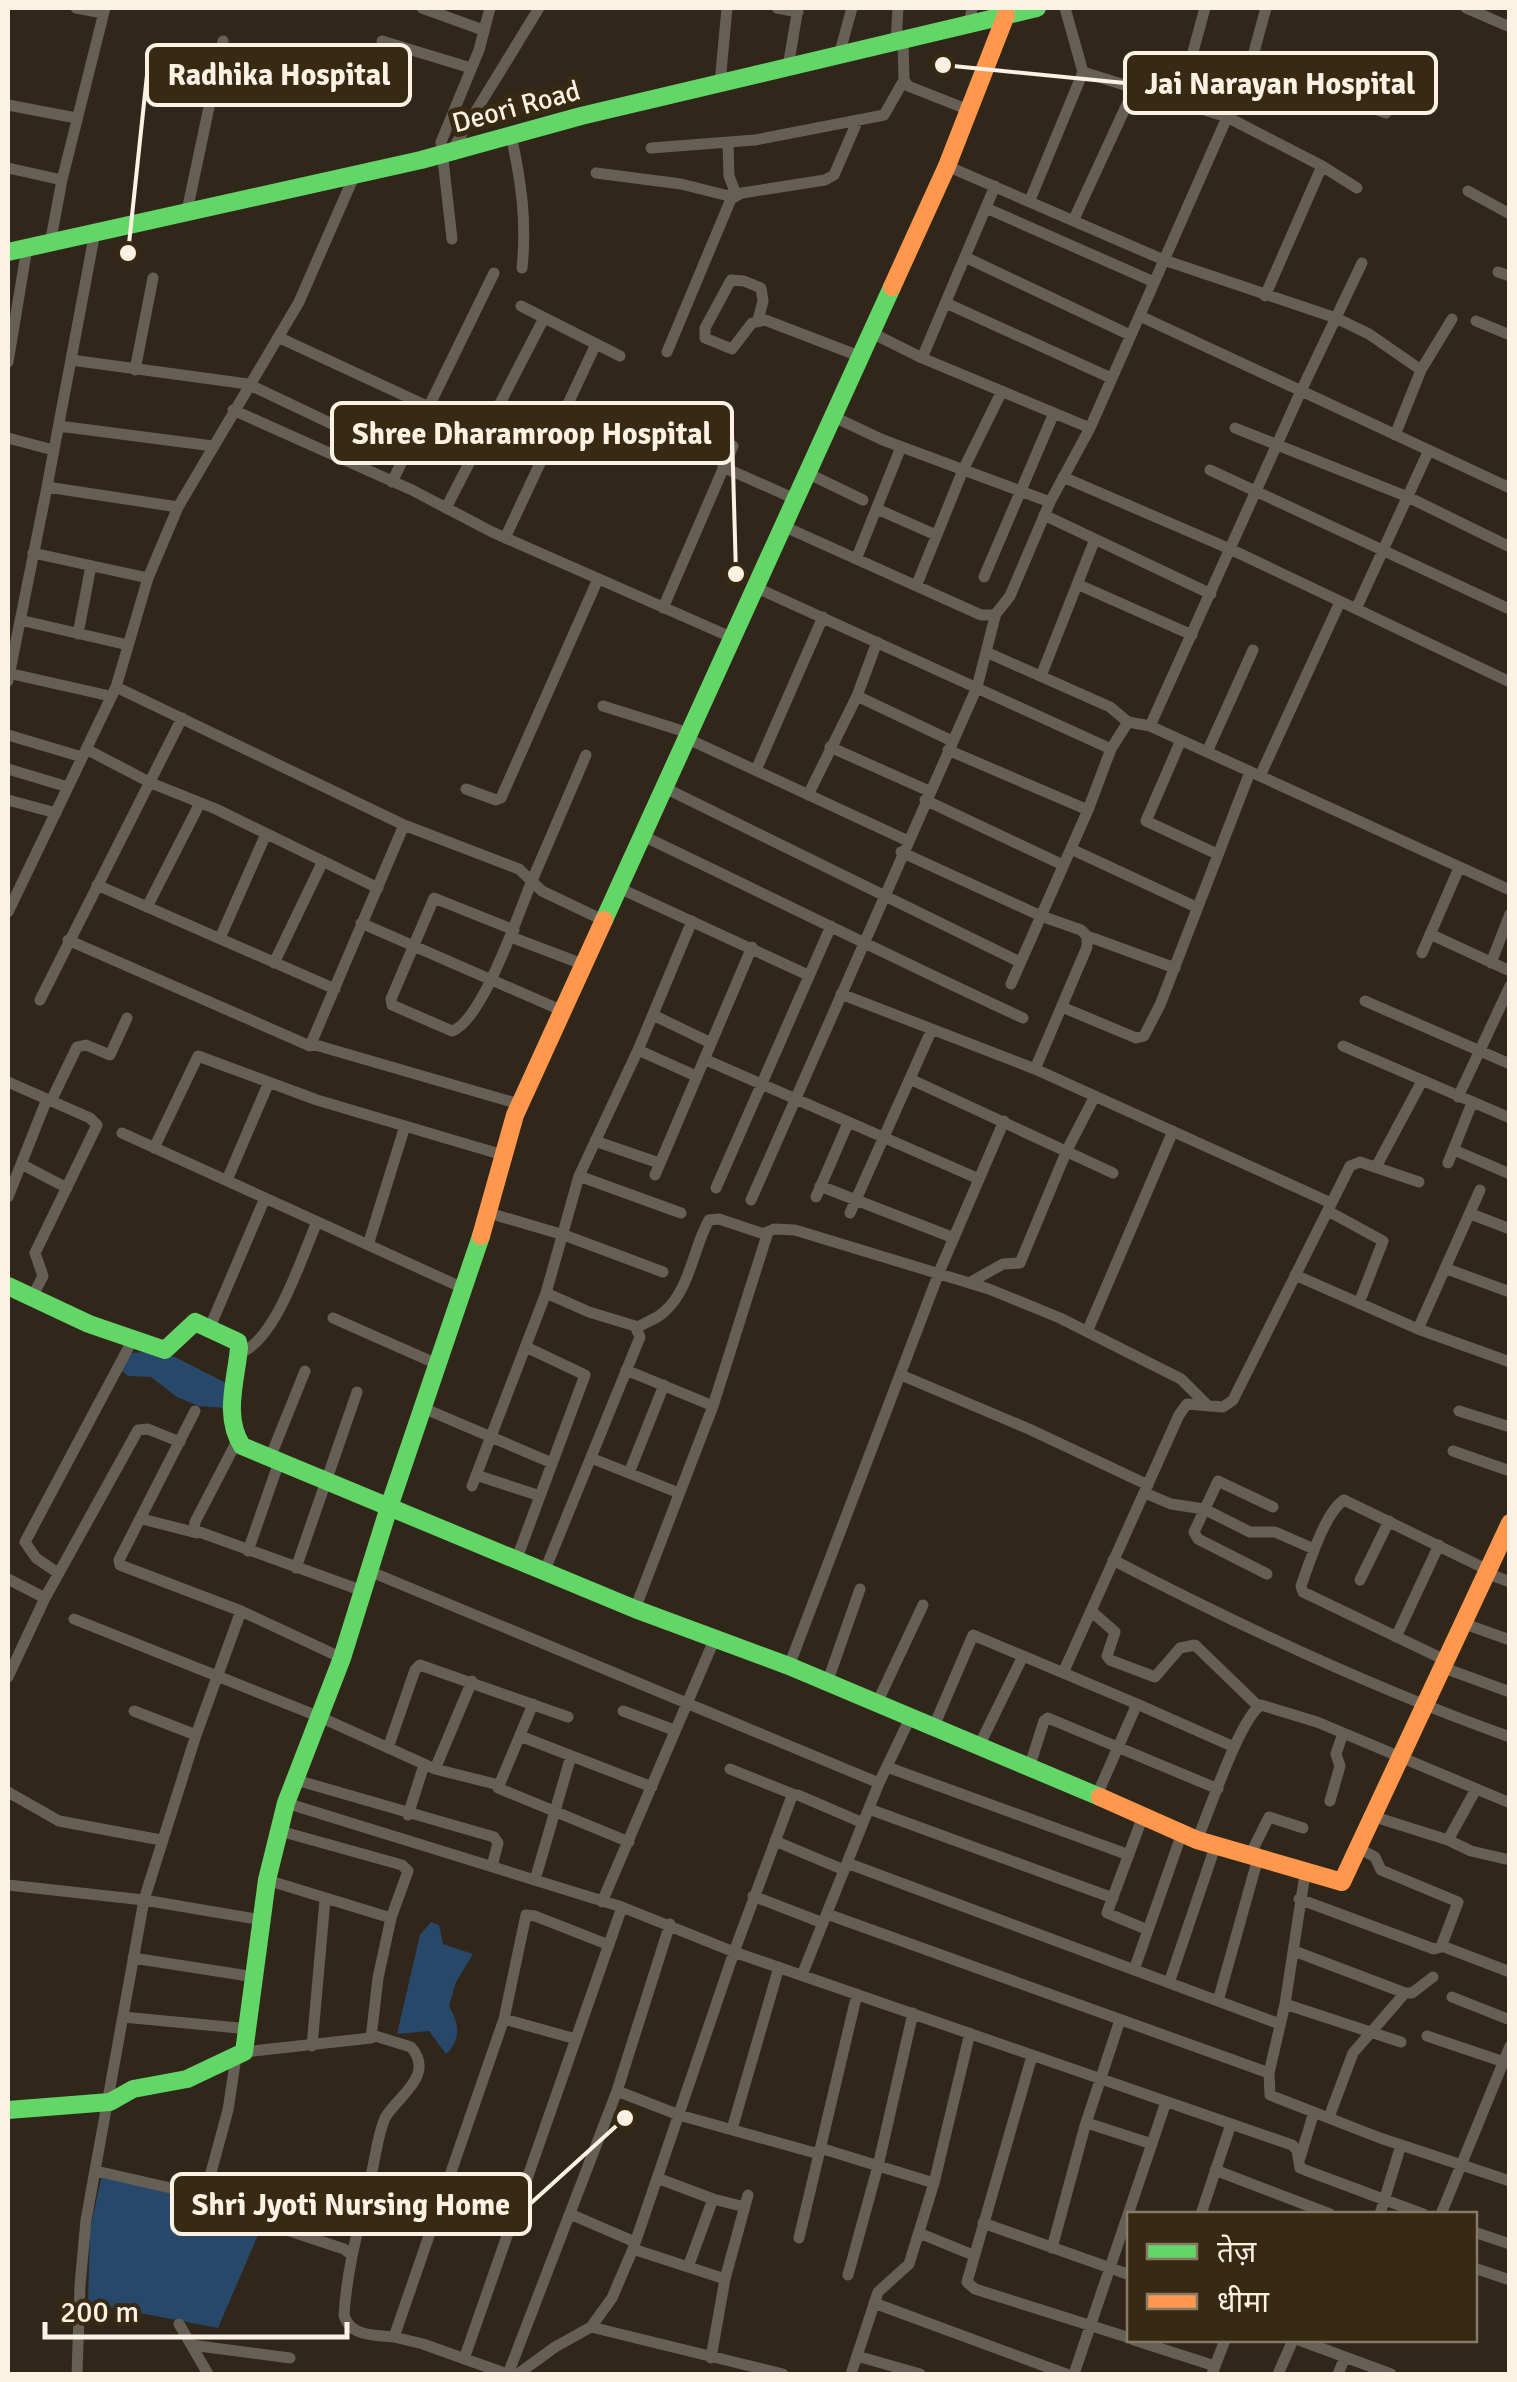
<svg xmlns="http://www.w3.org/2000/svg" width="1517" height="2382" viewBox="0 0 1517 2382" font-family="Signika,'Noto Sans Devanagari',sans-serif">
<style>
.water{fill:#28486a}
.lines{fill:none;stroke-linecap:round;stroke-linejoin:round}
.street{stroke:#665f56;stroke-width:11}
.fast{stroke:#63d668;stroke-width:18}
.slow{stroke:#ff974d;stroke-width:18}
.labels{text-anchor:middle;stroke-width:10;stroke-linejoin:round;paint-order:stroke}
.street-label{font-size:28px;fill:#fcf2e4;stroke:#382912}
.leader{fill:none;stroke:#fcf2e4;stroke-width:4}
.callout-dot{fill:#fcf2e4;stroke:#382912;stroke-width:4}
.callout{fill:#382912;stroke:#fcf2e4;stroke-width:4}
.callout-label{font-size:30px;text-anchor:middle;font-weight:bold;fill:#fcf2e4}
</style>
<rect width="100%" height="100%" fill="#30271a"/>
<path class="water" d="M144,1352L175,1357L226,1383V1408L199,1406L177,1397L151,1377L128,1376L122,1371L131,1353Z
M431,1922L439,1925L443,1944L473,1954L456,1982L449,2006C459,2023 462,2039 446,2054L429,2031L397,2034L420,1935Z
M102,2174L184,2194L189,2204L261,2228L218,2328L88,2303L90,2230Z"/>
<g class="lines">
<path class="street" d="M76,8L103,13
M422,8L483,30
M777,8L798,12
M1065,8L1083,72L1227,117L1322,166L1357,188
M1466,8L1510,27
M969,24L972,8
M903,40L904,80L908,86L969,110
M382,41L471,68
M896,42L898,8
M839,55L852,8
M1251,63L1386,113
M788,67L798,8
M720,83L727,8
M1179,103L1205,8
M8,105L76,118
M511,135C521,181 527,221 522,268
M728,143L729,176L736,194
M651,148L755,140L884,115L904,80
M452,150L539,8
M947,166L1164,260L1336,318L1369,334L1421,370
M8,168L62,180
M596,173L681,184L733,197
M1468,191L1510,214
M1030,200L1083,72
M986,208L1154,282
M187,211L223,41
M1074,219L1134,89
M452,239L441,142L479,50L490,8
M50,244L62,180L105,8
M965,257L1130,335
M1498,272L1510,276
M1265,296L1322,166
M946,303L1111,378
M521,306L620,356
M1140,316L1510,488
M758,320L763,301L761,288L744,281L731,280L705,328V338L732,349L752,323L765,320L859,356
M1476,321L1510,335
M870,332L922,358L1090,428
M280,338L429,407
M667,352L731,199L742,193L825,180L834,175L857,122
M922,358L995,186
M71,360L248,384L332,424L406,449
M8,362L27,248
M135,370L153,278
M233,410L412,490L492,532L733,638
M832,416L883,440L1050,502
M59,426L213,446
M1235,428L1408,497L1510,547
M1395,435L1421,370L1452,319
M8,438L53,450
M723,467L795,499
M1210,470L1507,608
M807,473L863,500
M1063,477L1230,549L1510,682
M392,482L494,273
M47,487L95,232
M446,508L544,318
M877,509L936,535
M1044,515L1211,594
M783,526L981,615H995L1010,596L1050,502L1090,428L1251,63L1266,8
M505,538L596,344
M33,553L148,578
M857,557L901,447
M984,577L1054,413
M917,584L963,470L1002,391
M1077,584L1192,635
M755,587L1111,749L1128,722L1150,726L1510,890
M663,608L733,446
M1356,609L1429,450
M20,620L128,645
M78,634L91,566
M986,652L1110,707L1128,722
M8,673L110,696
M1041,676L1095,539
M8,681L47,487L178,507
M116,687L404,825L519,869L542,891L605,921
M857,696L952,741
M603,706L689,733
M1150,726L1301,391L1362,263
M8,735L82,757
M686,738L906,840
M1181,740L1146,821L1217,854
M830,747L929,791
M86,749L151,783L216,809L378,888
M948,750L1088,810
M1207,752L1253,650
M8,769L68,787
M756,770L823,617
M1260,776L1340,602
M663,787L1020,962
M466,789L496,800L501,798L598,579
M808,795L857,696L877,642
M8,800L56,813
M925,800L1063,865
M641,835C769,896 895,959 1023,1018
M1071,849L1196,907
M901,852L1041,916L1081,930L1087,936V947L1035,1069
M97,885L335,989
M619,888L808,975
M147,907L200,803
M8,912L116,687L148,578L178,507L299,302L355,174
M361,923L563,1011
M514,930L434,898L391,999L392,1005L452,1031C483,1021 520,908 534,876C551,836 569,795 586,755
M1430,934L1510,971
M1087,936L1175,968
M511,937L585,965
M220,938L266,834
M68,940L310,1046L404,825
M1422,953L1459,868
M274,963L323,861
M1491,963L1510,914
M1011,984L1088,810L1111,749
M841,994L1035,1069L1331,1203
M40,1000L182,718
M1365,1001L1510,1064
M1062,1007L1136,1038L1144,1036L1160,1005L1250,772
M653,1015L711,1043
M312,1044L519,1104
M1343,1046L1510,1118
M638,1050L696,1076
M704,1059L979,1179
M910,1079L1113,1173
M8,1082L90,1118L97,1125L35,1253L43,1276L31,1299
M1458,1097L1510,986
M51,1101L77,1047L86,1045L110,1055L127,1018
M122,1133L463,1288
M595,1141L659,1163
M154,1148L198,1056L317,1100L503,1155
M1454,1150L1510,1174
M1448,1163L1472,1103
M23,1165L67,1188
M1376,1167L1422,1081
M655,1175L752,947
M579,1176L681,1213
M227,1180L269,1082
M820,1186L954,1238
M716,1188L831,926
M8,1197L47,1099
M816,1197L848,1123
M751,1200L977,687L996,613
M1328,1211L1383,1241L1359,1303
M489,1213L564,1235L663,1272
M850,1213L932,1029
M1471,1214L1510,1229
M765,1233L774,1229L795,1230L989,1289L1060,1318L1181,1379L1208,1406
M368,1245L405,1126
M1447,1269L1510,1292
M1295,1275L1418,1329L1510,1362
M969,1283L1003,1264L1020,1263L1067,1150L1095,1096
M333,1318L437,1364
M210,1327L265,1198
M1418,1329L1480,1190
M1087,1332L1173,1131
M239,1353C275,1343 302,1256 317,1222
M626,1370L713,1406
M901,1375L1029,1429L1148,1485
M423,1408L552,1463
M195,1411L119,1560L120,1565L241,1611L342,1658
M1459,1411L1510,1427
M237,1441L195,1522L194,1530L363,1591
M1453,1451L1510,1471
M270,1458L305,1371
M591,1458L679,1493
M629,1473L664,1385
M476,1475L540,1496
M472,1486L546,1293L579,1176L638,1050L692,921
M1145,1493L1171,1504L1204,1509L1250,1532H1275L1314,1549
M142,1519L197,1533
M248,1551L279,1462
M517,1558L585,1375L526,1347
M1113,1560C1242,1627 1372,1688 1510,1737
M296,1568L357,1392
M545,1570L640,1337L635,1326L589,1312L546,1293
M369,1571L879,1783
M58,1573L36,1558L25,1542L132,1341
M1267,1574L1198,1539L1194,1532L1218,1481L1273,1507
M1489,1574L1510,1582
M8,1579L45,1598
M1360,1580L1389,1521
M635,1609L713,1406L767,1235L719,1219L709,1220C693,1248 690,1290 664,1312C657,1319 645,1322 637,1328
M1091,1611L1115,1632L1107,1656L1110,1660L1155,1677L1180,1648L1195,1645L1258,1706
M74,1619L320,1717L435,1769L499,1785
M1465,1624L1510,1640
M1396,1637L1439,1545
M1447,1661L1303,1592L1301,1586C1309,1564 1325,1512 1344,1500L1490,1571
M789,1666L940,1270L1004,1121
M1444,1668L1510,1692
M1063,1673L1179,1415L1187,1404L1223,1407L1233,1400L1350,1166L1360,1162L1419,1182
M8,1677L45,1598L138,1430L148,1429L180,1442
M827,1683L860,1589
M877,1703L923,1605
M533,1704L498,1788L629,1842
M1137,1704L1234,1747
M134,1711L196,1735
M623,1711L674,1730
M934,1726L973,1635L1137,1704L1097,1795
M520,1736L652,1787
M979,1746L1023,1656
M388,1748L415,1670L420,1665L568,1717
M1030,1765L1044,1721L1048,1718L1218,1789
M887,1767L1129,1855
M435,1769L472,1681
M730,1769L795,1795
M296,1780L494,1837L498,1843L492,1866
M8,1792L59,1821L161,1840
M1330,1801L1340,1766L1336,1754L1343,1733
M286,1803L622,1907L734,1952L1292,2145L1297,2150L1300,2168L1305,2170L1423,2214
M869,1809L1113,1898
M408,1815L424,1765
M1143,1816L1107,1913L1148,1930
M1375,1817L1448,1840L1475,1791
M1197,1840C1209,1812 1240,1718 1261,1705L1317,1722L1510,1803
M1448,1840L1471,1851L1510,1860
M775,1841L844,1870
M1250,1855L1269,1817L1303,1828
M847,1863L1280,2024
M1305,1874L1285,2004L1269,2073L1270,2095L1380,2138L1510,2181
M267,1880L391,1918
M535,1880L571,1756
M8,1885L144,1900L262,1920
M753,1896L823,1923
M1299,1899L1434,1949L1441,1947L1458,1902L1381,1870L1375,1857L1360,1849
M602,1902L715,1638
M827,1914L1269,2073
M1442,1946L1510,1972
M1294,1951L1405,1993H1412L1433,1977
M133,1958L255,1977
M1134,1970L1182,1833
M802,1975L879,1783L910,1718
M1169,1983L1215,1847
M1452,1997L1510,2020
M1218,2001L1258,1858
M1285,2004L1401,2042
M123,2017L249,2029
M504,2019L576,2039
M372,2035L411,2047C436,2076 397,2096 385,2118C378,2134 376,2154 372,2171C361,2218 347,2266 344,2315C350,2337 375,2335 394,2337
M1427,2036L1504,2062
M312,2046L325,1900
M244,2052L371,2038L378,1978L391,1918L408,1871L402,1865L280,1831
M1032,2056L967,2282L975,2289L1130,2338
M617,2091L679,2115L819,2154
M1329,2117L1353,2053L1405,1993
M1087,2123L1152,2144
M732,2129L779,1967
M820,2148L934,2183
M1300,2158L1314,2112
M1215,2170L1330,2214
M96,2171L175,2189L211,2205L344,2249L352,2255
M657,2178L713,2199
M203,2202L228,2110L236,2057
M570,2214L635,2242
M1201,2214L1231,2124
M1380,2214L1401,2145
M1441,2214L1510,2046
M983,2223L1130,2275
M1474,2232L1510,2244
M919,2233L973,2255
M799,2238L857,1994
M1052,2248L1085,2126L1120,2020
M633,2249L725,2279
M688,2267L713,2199L745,2207
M1474,2268L1510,2280
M848,2275L878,2166L913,2013
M874,2303L1066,2374
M179,2324L208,2374
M591,2327L783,2374
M1134,2340L1215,2366
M1299,2340L1391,2374
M191,2345L290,2358
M857,2356L920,2374
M711,2358L725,2279L748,2195
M464,2359L622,1907
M77,2374L80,2285L86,2220L144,1900L196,1735L241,1611
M507,2374L423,2344L394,2337L504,2019L526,1915L535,1916L609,1945
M508,2374L617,2091L670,1924
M518,2374L555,2347L591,2327L612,2298L633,2249L734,1952L792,1796L798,1795L863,1823
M851,2374L878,2292L909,2264L934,2183L970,2033
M1074,2374L1166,2102
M1212,2374L1225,2340
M1278,2374L1293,2340
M1338,2374L1345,2357"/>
<path class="fast" d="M8,252L421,160L581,116L1037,8
M604,920L892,287
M8,1286L89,1324L165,1350L195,1322L238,1342L239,1348C236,1381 223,1416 242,1446L635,1609L789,1666L1100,1797
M8,2110L110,2102L133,2089L187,2079L244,2052L267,1880L286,1803L342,1658L389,1507L481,1236"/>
<path class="slow" d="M892,287L947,166L1006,15
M481,1236L515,1115L604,920
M1100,1797L1197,1840L1342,1882L1510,1523"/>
</g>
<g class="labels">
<g class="street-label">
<text transform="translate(516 106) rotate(-15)" y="10">Deori Road</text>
</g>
</g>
<path class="leader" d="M128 253L147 75M943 65L1125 83M736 574L732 433M625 2118L530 2204"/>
<g class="callout-dot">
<circle cx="128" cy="253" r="10"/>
<circle cx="943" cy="65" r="10"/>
<circle cx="736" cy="574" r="10"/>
<circle cx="625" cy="2118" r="10"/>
</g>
<g class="callout">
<rect x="147" y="45" width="263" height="60" rx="10"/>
<rect x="1125" y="53" width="311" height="60" rx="10"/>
<rect x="332" y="403" width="400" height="60" rx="10"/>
<rect x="172" y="2174" width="358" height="60" rx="10"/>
</g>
<g class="callout-label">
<text x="279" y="85">Radhika Hospital</text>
<text x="1280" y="94">Jai Narayan Hospital</text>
<text x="532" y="444">Shree Dharamroop Hospital</text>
<text x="351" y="2215">Shri Jyoti Nursing Home</text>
</g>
<rect width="1517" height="2382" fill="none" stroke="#fcf2e4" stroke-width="20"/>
<rect x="1127" y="2212" width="350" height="130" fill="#382912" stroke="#867966" stroke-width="2.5"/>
<rect x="1147" y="2244" width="50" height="15" fill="#63d668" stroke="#867966" stroke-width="2.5"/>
<text x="1217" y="2262" font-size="30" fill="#fcf2e4">तेज़</text>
<rect x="1147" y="2294" width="50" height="15" fill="#ff974d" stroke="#867966" stroke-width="2.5"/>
<text x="1217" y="2312" font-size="30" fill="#fcf2e4">धीमा</text>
<path d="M45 2322v15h302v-15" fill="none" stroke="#fcf2e4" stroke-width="5"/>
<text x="60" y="2322" font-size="30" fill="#fcf2e4" stroke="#382912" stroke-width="8" paint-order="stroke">200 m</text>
</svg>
